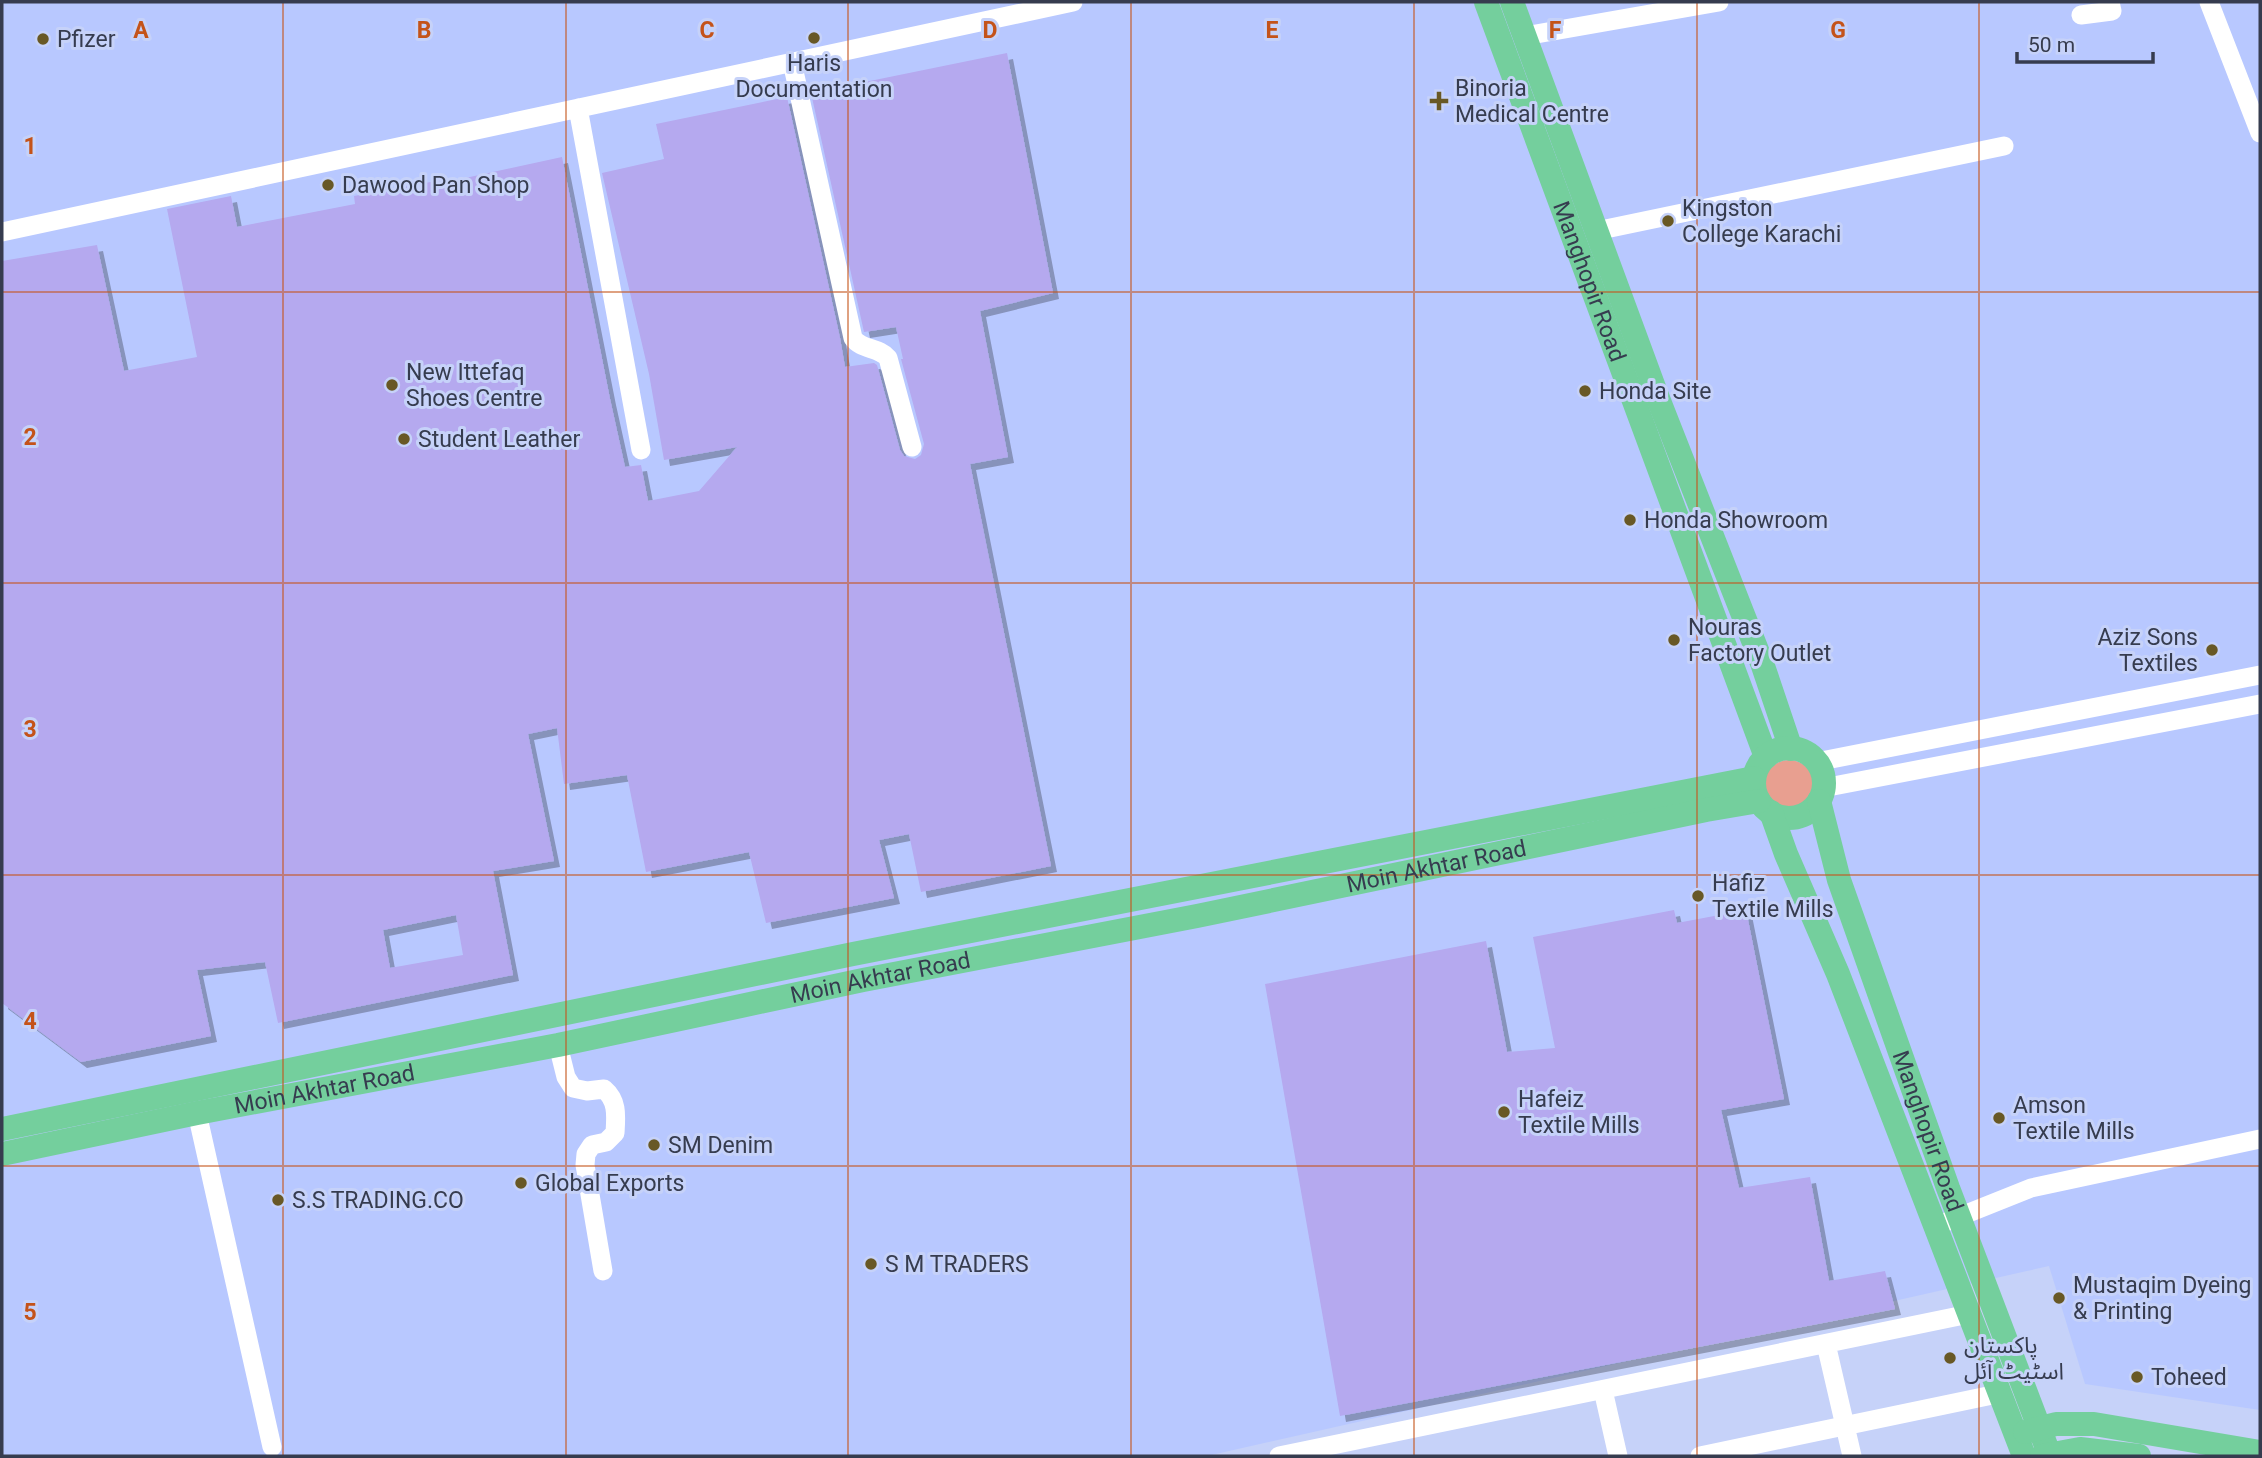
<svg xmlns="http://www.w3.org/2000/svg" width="2262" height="1458" viewBox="0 0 2262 1458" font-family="Roboto,'Noto Sans Arabic',sans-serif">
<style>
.built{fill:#b8c8ff}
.green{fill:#e89f90}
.building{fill:#b5a9ef;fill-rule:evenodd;filter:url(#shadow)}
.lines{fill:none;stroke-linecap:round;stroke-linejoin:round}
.minor{stroke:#fff;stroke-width:19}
.major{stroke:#74cf9d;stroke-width:24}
.grid{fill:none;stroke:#c45319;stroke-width:2;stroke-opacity:0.55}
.poi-dot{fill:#685825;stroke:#c6d2f9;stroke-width:2.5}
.labels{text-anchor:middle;stroke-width:6;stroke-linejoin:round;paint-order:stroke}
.poi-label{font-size:23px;fill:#363c4f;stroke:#c6d2f9;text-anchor:start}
.street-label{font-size:23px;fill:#363c4f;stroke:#c6d2f9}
.grid-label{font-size:23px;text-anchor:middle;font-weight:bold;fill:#c45319;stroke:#c6d2f9;stroke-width:6;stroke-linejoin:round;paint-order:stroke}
</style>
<defs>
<filter id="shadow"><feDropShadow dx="6" dy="6" stdDeviation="0" flood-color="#0004"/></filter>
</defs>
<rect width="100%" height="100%" fill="#c6d2f9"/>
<path class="built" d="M2,2H2260V1410L2085,1384L2049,1266L1207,1456H2Z"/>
<path class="green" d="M1764 785a25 25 0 1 1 50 0a25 25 0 1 1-50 0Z"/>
<path class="building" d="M1007,53L1053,293L980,311L1008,457L970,464L1051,866L921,892L909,834L879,840L894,898L766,923L749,852L646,872L627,775L564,784L557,728L528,734L554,861L493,871L513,975L278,1023L265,962L197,970L211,1036L81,1062L2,1003V261L97,245L124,371L197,357L167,209L231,196L237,227L355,204L354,196L447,179V182L562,157L610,399L625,467L641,465L648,501L699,491L737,447L664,460L649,374L602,173L664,159L656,124L787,97L840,338L845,367L874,363L877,365L900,450L904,456L915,459L921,455L924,444L901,359H903L896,327L864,332L811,93ZM456,915L463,955L390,968L383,930Z
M1674,910L1677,923L1746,910L1784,1099L1721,1110L1739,1188L1810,1177L1829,1281L1885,1271L1895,1309L1340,1416L1265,984L1486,941L1507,1052L1555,1048L1533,937Z"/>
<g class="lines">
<path class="minor" d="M2209,2L2260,133
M2081,15L2112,11L2110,2
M1525,36L1719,2
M792,62L853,338C861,350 879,347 888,358L912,447
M578,108L641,450
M1596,231L2004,146
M2,232L1073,2
M1816,762L2260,675
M1823,788L2260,704
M558,1045L566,1077L573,1088L587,1091L604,1089C618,1101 616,1116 615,1133L606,1142L592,1145L586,1154L585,1165L603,1271
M197,1113L272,1447
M1946,1222L2031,1188L2260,1139
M1826,1344L1852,1456
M1603,1390L1618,1456
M1279,1456L1969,1314
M1700,1456L2002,1393"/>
<g class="major">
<path id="s1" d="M1486,2L1766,757"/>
<path d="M1512,2L1659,401L1762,663L1791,749"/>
<circle cx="1789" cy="783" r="35"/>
<path id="s2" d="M1819,801L1839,880L1948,1188L2050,1456"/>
<path d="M1771,812L1786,854L1838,974L2024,1456"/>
<path d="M2,1129L853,954L1754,778"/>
<path id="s3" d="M2,1154L197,1113L558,1045L863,980L1197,916L1706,810L1759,801"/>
<path d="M2025,1432L2056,1424H2094L2260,1452"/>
<path d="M2042,1456L2080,1449L2139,1456"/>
</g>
</g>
<path class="grid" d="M283,2V1456M566,2V1456M848,2V1456M1131,2V1456M1414,2V1456M1697,2V1456M1979,2V1456M2,292H2260M2,583H2260M2,875H2260M2,1166H2260"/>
<g class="poi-dot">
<circle cx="814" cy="38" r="7"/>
<circle cx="43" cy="39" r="7"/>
<path d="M1435.5 90.5h7v7h7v7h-7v7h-7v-7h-7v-7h7z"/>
<circle cx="328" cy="185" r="7"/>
<circle cx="1668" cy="221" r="7"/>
<circle cx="392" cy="385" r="7"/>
<circle cx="1585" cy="391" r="7"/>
<circle cx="404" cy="439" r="7"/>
<circle cx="1630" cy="520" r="7"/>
<circle cx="1674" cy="640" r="7"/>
<circle cx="2212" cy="650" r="7"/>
<circle cx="1698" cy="896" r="7"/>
<circle cx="1504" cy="1112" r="7"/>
<circle cx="1999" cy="1118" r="7"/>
<circle cx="654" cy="1145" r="7"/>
<circle cx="521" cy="1183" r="7"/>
<circle cx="278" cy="1200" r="7"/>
<circle cx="871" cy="1264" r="7"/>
<circle cx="2059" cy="1298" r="7"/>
<circle cx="1950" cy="1358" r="7"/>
<circle cx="2137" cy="1377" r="7"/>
</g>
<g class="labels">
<g class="poi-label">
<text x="57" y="47">Pfizer</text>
<text x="814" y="71" text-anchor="middle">Haris<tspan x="814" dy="26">Documentation</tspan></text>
<text x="1455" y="96">Binoria<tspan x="1455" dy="26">Medical Centre</tspan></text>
<text x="342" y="193">Dawood Pan Shop</text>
<text x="1682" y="216">Kingston<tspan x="1682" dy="26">College Karachi</tspan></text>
<text x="406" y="380">New Ittefaq<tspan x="406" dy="26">Shoes Centre</tspan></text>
<text x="1599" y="399">Honda Site</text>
<text x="418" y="447">Student Leather</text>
<text x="1644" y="528">Honda Showroom</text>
<text x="1688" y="635">Nouras<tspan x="1688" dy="26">Factory Outlet</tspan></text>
<text x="2198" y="645" text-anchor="end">Aziz Sons<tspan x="2198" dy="26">Textiles</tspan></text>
<text x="1712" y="891">Hafiz<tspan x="1712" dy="26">Textile Mills</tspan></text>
<text x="1518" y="1107">Hafeiz<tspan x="1518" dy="26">Textile Mills</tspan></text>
<text x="2013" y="1113">Amson<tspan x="2013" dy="26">Textile Mills</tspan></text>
<text x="668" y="1153">SM Denim</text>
<text x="535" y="1191">Global Exports</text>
<text x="292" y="1208">S.S TRADING.CO</text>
<text x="885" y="1272">S M TRADERS</text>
<text x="2073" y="1293">Mustaqim Dyeing<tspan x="2073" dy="26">&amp; Printing</tspan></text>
<text x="1964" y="1353">پاکستان<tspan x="1964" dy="26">اسٹیٹ آئل</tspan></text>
<text x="2151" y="1385">Toheed</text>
</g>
<g class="street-label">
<text dy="8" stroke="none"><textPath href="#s1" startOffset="298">Manghopir Road</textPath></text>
<text dy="8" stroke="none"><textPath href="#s3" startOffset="1463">Moin Akhtar Road</textPath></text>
<text dy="8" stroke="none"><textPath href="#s3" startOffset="896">Moin Akhtar Road</textPath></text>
<text dy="8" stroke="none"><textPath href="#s3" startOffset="329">Moin Akhtar Road</textPath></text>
<text dy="8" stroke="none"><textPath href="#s2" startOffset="348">Manghopir Road</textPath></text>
</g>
</g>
<g class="grid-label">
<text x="141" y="38">A</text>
<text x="424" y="38">B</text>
<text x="707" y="38">C</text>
<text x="990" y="38">D</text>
<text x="1272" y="38">E</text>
<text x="1555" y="38">F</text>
<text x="1838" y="38">G</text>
<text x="30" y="154">1</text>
<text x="30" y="445">2</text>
<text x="30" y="737">3</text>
<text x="30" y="1029">4</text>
<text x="30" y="1320">5</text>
</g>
<rect width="2262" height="1458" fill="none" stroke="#363c4f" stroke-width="7"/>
<path d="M2017 52v10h136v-10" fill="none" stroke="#363c4f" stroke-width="3.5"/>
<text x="2028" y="52" font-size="21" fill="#363c4f" stroke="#c6d2f9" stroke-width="5" paint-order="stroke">50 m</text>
</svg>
